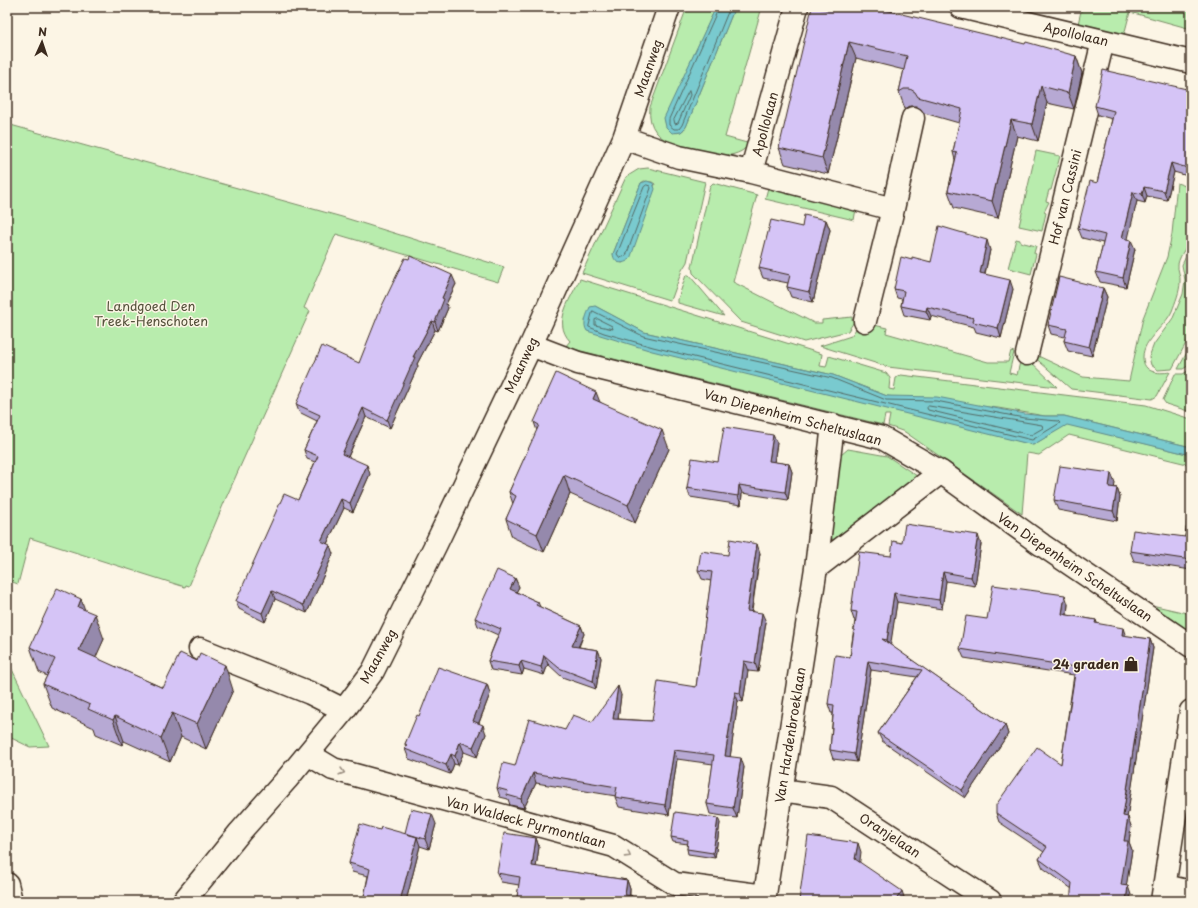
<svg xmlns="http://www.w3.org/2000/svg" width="1198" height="908" viewBox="0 0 1198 908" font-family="'Playpen Sans',sans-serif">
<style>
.green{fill:#b8ecad;stroke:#7a8b66;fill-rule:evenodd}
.water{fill:#79cacf;stroke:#608a88}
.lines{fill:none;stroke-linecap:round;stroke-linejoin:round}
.shore{stroke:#546a65;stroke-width:1}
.minor-casing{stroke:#3b2a1e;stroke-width:25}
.major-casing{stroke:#3b2a1e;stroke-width:25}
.minor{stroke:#fcf5e5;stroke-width:22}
.major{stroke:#fcf5e5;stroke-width:22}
.wall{fill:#b7a9d4;stroke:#3b2a1e}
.shaded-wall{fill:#9589ac;stroke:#3b2a1e}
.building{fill:#d5c4f6;stroke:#3b2a1e}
.oneway{stroke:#9c9082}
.labels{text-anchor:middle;stroke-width:3;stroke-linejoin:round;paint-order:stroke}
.street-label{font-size:13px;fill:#3b2a1e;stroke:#fcf5e5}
.park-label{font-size:13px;fill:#54513b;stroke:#fcf5e5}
.poi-label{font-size:13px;font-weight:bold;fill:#3b2a1e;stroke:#fcf5e5;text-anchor:end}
</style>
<rect width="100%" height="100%" fill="#fcf5e5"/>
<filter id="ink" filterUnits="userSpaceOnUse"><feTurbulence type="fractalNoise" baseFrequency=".025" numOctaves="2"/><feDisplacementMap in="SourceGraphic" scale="8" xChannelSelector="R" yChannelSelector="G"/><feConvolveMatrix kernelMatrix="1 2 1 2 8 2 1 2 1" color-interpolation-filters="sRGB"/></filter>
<g filter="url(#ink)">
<path class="green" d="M687,7H716L665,118C664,130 678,139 686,127L735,7H762L725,137L747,143L750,140C747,151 737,154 726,156C697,150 645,149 650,107Z
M1082,7H1182L1191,9V29L1130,12L1123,39L1077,28Z
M7,124L342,217L504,267L498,282L336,234L304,308L310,311L226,498L189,586L186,585L185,587L30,538L18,584L7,580Z
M1036,151L1060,156L1051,190H1049L1046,201L1049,202L1044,212L1046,213L1042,231L1019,226Z
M648,168L705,182L687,262L682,270L672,298L669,300L582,273L626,177L639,169ZM644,181L652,182L655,184L623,263L618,262L613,254L641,183Z
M713,183L757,195L733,282L814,323H822V320L852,317V320H855L848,331L804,342L741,322L693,273L692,267L710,186Z
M1177,183L1191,188C1191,199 1194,228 1191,237C1188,246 1180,254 1178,264C1177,270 1181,276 1180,282C1180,291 1175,303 1172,311C1165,327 1143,339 1143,357C1143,373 1158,374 1170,372L1157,396L1152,399L1071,389L1033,356L1036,355L1083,377L1129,381L1143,318L1167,257L1172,234Z
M768,188L856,209L854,220L765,199Z
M1016,239L1020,240V242L1036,246L1034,253L1036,254L1031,274L1008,268Z
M1191,245V334L1172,369L1158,370L1151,365L1149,357L1154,344L1173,318L1183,294L1185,280L1182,265Z
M686,275H689L724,316L678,303V299Z
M580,279L822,354L820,366L826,367L829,356L886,373L890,378L889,389L894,390L896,378L901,375L1146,405L1191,419V447L1064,416H1045L998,408L887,396L833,375L644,332L595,306L585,321L1033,445L1067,424L1191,455V465L1069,435L1039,455L1027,453L1022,514L905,432L888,426L890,415H885L883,425L565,347L570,341C552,322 571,298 580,279Z
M861,322L887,328L886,333L988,362H1008L1011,351L1014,352L1009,373L1017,375L1022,353L1057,387L888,367L820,346L851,336Z
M1191,345V364L1183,369H1178Z
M1191,369V412L1166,404L1163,400L1175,374H1183Z
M848,449L887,456L917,476V478L836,541L832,539L829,528L841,455Z
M1156,606L1191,614V632L1156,608Z
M7,659L49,746L30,747L7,736Z"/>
<path class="water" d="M716,7H735L686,127L681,132L672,133L666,127L664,118Z
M647,181L653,183L655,189L630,259C623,265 614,264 613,254L641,183Z
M595,306L644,332L833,375L887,396L937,397L1025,414L1045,416H1064L1191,447V455L1067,425L1033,445L652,351L587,331C582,324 587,314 590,307Z"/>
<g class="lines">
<path class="shore" d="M719,7L669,119V125L674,129H679L682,125L730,7
M689,91L690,95L678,123L675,124L674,120Z
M647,185L650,186L651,188L626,256L620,258L617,254L644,187Z
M593,311L643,336L832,378L886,400L936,401L1024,418L1058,421L1060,423L1032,440L653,347L604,333L589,327Z
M598,319L612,326L613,329L595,325V320Z
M929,406L1042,425L1043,428L1031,435L928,410L927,408Z"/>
<g class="minor-casing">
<path id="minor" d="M961,7L1191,62
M624,138L679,157L751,172L797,7
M751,172L893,209L865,321
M893,209L913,118
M531,345L578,363L882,438L941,472L1042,545L1191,646
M1027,354L1103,41
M816,568L941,472
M200,649L310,693L344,710
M308,754L333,769L614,846L675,884L765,896
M781,790L831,797L990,901
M1165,886L1191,892
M184,901L240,832L287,779L344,710L373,671L436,544L531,345L624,138L669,7
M764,901L816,568L833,425
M1162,901L1191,711"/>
</g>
<g class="major-casing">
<path id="major" d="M7,884L11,901"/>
</g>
<use href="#minor" class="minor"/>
<use href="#major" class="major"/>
</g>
<path class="wall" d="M827,10L1076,56L1082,73L1074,109L1047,103L1038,141L1017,136L998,218L954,208L948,191L955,160L953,152L959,123L924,113L921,109L916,106H910L905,109L899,92L904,70L856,58L828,174L785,164L779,148Z
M1191,90V177L1174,172L1167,200L1147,196L1145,203L1137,201L1127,239L1135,249L1126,287L1100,282L1096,272L1103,243L1082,238L1078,228L1097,183L1112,119L1098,115L1095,106Z
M826,220L830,230L813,302L791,297L787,287L788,283L763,278L759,268L802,227Z
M990,250L985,274L1013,289L1001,338L976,332L974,327L931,316L930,320L904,315L901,306L902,299L897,298L894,289L912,260L931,262Z
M456,284L446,304L448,308L438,331L435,330L417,364L418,366L390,428L366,417L348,457L370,474L353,512L344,508L327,544L333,554L307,613L275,599L265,622L239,609L236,601L298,500L315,462L307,459L304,450L317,421L299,412L296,404L359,363Z
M1103,288L1107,297L1092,356L1068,351L1064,341L1065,337L1051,334L1048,325Z
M600,402L669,449L635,523L570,494L544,552L512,537L506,519L513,504L509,492L537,431L534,422Z
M777,443L774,462L789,464L792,472L788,500L742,493L741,505L690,497L687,488L718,462Z
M1111,473L1115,483L1114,487L1117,488L1120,497L1117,521L1058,510L1054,500Z
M1191,495V570L1134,561L1130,551L1185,537Z
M981,544L975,586L946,581L942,609L897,602L890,645L1005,725L1008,734L965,798L882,741L878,733L917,677L871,670L857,762L833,759L830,750L833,713H831L828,704L850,657L855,620H854L851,611L891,556Z
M760,553L752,611L766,622L758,672L748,671L743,702L738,701L730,757L744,767L737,818L710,814L707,804L713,764L677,759L669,815L619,807L615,797L616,796L536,783L524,808L510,805L508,799L500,797L497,788L515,766L565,730L592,722L621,695L618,719L652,721L696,687L711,581L702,579L698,570L728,555Z
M515,578L519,587L516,592L538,602L540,607L581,626L584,634L579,647L598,650L601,658L596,689L562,677L548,664L544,675L524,669L522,675L491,670L488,661L498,635L478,626L475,618Z
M1068,604L1067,615L1096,620L1097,623L1126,636L1150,639L1153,648L1127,817L1131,826L1129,842L1132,850L1126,886L1131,895L1072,889L1043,868L1039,859L1044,852L999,822L996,813L1061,764L1074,675L964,658L960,649L987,619Z
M85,610L104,639L95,658L163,688L233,690L206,749L181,737L170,762L124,741L122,745L96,734L94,728L52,708L43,684L47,676L39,672L30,647Z
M487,684L490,694L479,723L486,734L477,757L464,752L458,765L454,764L450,774L409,759L405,749L406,748L405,744L419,716Z
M720,823L715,858L688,854L687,849L688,844L673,842L671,837Z
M436,824L429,849L420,846L406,901H363L368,876L352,872L349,863L380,830L405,834V833Z
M536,838L539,847L536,867L627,880L630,889V895L632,896L634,901H518L517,897L519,885L501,882L497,873Z"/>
<path class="shaded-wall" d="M849,42L856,58L828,174L822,158Z
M1076,56L1082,73L1074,109L1068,93Z
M1041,86L1047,103L1038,141L1032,124Z
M1011,120L1017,136L998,218L992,201Z
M1171,163L1174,172L1167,200L1164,191Z
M1144,187L1147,196L1145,203L1142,194Z
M1133,192L1137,201L1126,247L1122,238Z
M826,220L830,230L813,302L809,292Z
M987,240L990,250L983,282L980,273Z
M1131,240L1135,249L1126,287L1123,278Z
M452,275L456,284L446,304L448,308L438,331L435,322L442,298Z
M1010,280L1013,289L1001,338L998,328Z
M1103,288L1107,297L1092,356L1089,347Z
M927,307L931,316L930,320L926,311Z
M432,321L435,330L417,364L418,366L390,428L387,420L413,357Z
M596,392L603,410L593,399Z
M363,408L366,417L345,463L342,454Z
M662,430L669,449L635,523L628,505Z
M773,435L777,443L773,469L769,461Z
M789,464L792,472L788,500L785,492Z
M367,465L370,474L353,512L350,503Z
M1111,473L1115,483L1113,497L1109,487Z
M564,475L570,494L544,552L537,534Z
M739,485L742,493L741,505L738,496Z
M1117,488L1120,497L1117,521L1113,511Z
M341,499L344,508L324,550L321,541Z
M978,535L981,544L975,586L971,577Z
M757,544L760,553L750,620L747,611Z
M330,545L333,554L307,613L303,605Z
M943,572L946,581L942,609L939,600Z
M515,578L519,587L513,598L510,589Z
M272,591L275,599L265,622L262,613Z
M894,593L897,602L890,649L887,640Z
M1065,595L1068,604L1066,623L1062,614Z
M81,599L90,624L78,607Z
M762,613L766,622L758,672L755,663Z
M95,614L104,639L88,675L79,650Z
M581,626L584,634L575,654L572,646Z
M1123,628L1126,637L1122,635Z
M1150,639L1153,648L1126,825L1123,816Z
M598,650L601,658L596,689L593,681Z
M544,655L548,664L544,675L541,667Z
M521,661L524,669L522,675L519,666Z
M744,661L748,671L743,702L740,693Z
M868,661L871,670L857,762L854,754Z
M225,665L233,690L206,749L197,724Z
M487,684L490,694L476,730L473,721Z
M618,686L621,695L617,728L613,719Z
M735,692L738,701L729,765L725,756Z
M172,713L181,737L170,762L161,738Z
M115,716L124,741L122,745L113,720Z
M483,725L486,734L477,757L473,747Z
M1005,725L1008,734L965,798L962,790Z
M460,742L464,752L458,765L455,756Z
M674,750L677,759L669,815L665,805Z
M451,754L454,764L450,774L446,765Z
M741,758L744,767L737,818L733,808Z
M533,773L536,783L524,808L521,799Z
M432,814L436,824L429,849L425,839Z
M1128,817L1131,826L1129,842L1132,850L1125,894L1121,885L1124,841Z
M718,818L720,823L715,858L713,853Z
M417,837L420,846L406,901H400Z
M536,838L539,847L535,875L532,866Z
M858,843L861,852L859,868L855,859Z
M627,880L630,889L629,901L625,895Z
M1128,886L1131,895L1130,901H1126Z
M902,891L905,900L904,901H895Z
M632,896L634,901H632Z"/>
<path class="building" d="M812,7L827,10V7H873L1025,44L1026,42L1076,56L1068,93L1041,86L1032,124L1011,120L992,201L948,191L957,153L953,152L962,109L918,97L915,92L910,89H904L899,92L907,56L849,42L822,158L779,148Z
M1103,70L1191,90V169L1171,163L1164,191L1144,187L1142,194L1133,192L1122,238L1131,240L1123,278L1096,272L1105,235L1078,228L1090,181L1097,183L1114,111L1095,106Z
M804,215L826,220L809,292L787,287L790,275L759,268L771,220L802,227Z
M939,226L987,240L980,273L1010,280L998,328L973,322L974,318L927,307L926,311L901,306L904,291L894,289L901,257L912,260V257L931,262Z
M410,256L452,275L442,298L444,299L435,322L432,321L413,357H415L387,420L363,408L342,454L367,465L350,503L341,499L321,541L330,545L303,605L272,591L262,613L236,601L284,494L298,500L318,456L304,450L320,415L296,404L322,346L359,363L380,310L405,258L409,259Z
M1059,277L1103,288L1089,347L1064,341L1067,329L1048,325Z
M556,373L596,392L593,399L662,430L628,505L564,475L537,534L506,519L516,496L509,492L539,425L534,422Z
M724,427L773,435L769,461L789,464L785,492L739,485L738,496L687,488L692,458L718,462Z
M1060,466L1111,473L1109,487L1117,488L1113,511L1054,500Z
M1191,495V560L1130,551L1133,530L1185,537Z
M905,524L978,535L971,577L943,572L939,600L894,593L887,640L882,639L1005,725L962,790L878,733L922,670L868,661L854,754L830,750L834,705L828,704L835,655L850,657L857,612L851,611L859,552L891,556L893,541L902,543Z
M730,539L757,544L747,611L762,613L755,663L744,661L740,693L735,692L725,756L741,758L733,808L707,804L714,755L674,750L665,805L615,797L617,787L533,773L521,799L507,795L508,791L497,788L503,763L515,766L529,719L565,730L573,715L592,722L618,686L613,719L652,721L658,681L696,687L712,572L698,570L701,551L728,555Z
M497,570L515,578L510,589L538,602L536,605L581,626L572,646L598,650L593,681L559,668L544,655L541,667L521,661L519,666L488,661L501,629L475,618Z
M993,585L1065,595L1062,614L1096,620L1095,623L1123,628L1122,635L1150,639L1123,816L1128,817L1124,841H1128L1121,885L1128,886L1126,901H1070L1072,883L1039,859L1047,847L996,813V805L1037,747L1061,764L1076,667L960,649L966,616L987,619Z
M57,588L81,599L78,607L95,614L79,650L163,688L180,653L197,661L200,653L225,665L197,724L172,713L161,738L115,716L113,720L88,709L90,705L43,684L55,659L30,647Z
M438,667L487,684L473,721L483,725L473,747L460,742L455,756L451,754L446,765L405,749L407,745L405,744L417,715L419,716Z
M411,809L432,814L425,839L405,833Z
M675,812L718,818L713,853L687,849L688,840L671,837Z
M360,824L380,830L381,827L417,837L400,901H363L370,869L349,863Z
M504,833L536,838L532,866L627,880L625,895L632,896V901H522V898L517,897L520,877L497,873Z
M808,836L858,843L855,859L902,891L895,901H799Z
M674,896L710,901H673Z"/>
<defs><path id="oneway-chevron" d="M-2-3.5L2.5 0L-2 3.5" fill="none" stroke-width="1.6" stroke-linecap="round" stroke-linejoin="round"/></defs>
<g class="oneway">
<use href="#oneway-chevron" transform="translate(342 772) rotate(16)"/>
<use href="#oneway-chevron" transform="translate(628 855) rotate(32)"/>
</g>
</g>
<defs>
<g id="shop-bare" transform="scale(1.2)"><path d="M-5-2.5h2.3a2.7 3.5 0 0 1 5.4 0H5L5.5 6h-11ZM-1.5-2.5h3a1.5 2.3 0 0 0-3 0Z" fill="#3b2a1e" stroke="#fcf5e5" stroke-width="2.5" paint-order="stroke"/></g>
</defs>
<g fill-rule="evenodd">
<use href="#shop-bare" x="1131" y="664"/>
</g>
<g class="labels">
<g class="street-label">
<text transform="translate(1076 34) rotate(13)" y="5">Apollolaan</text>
<text transform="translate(648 68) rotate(-71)" y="5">Maanweg</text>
<text transform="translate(765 124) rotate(-75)" y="5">Apollolaan</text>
<text transform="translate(1065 197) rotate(-76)" y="5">Hof van Cassini</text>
<text transform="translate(521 365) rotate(-65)" y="5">Maanweg</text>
<text transform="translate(793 417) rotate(15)" y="5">Van Diepenheim Scheltuslaan</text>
<text transform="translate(1075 567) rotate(34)" y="5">Van Diepenheim Scheltuslaan</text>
<text transform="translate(378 656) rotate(-61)" y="5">Maanweg</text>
<text transform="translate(790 735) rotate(-81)" y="5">Van Hardenbroeklaan</text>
<text transform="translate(526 822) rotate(15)" y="5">Van Waldeck Pyrmontlaan</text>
<text transform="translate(890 835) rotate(33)" y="5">Oranjelaan</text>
</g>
<g class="park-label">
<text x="151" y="311">Landgoed Den<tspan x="151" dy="15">Treek-Henschoten</tspan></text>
</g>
<g class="poi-label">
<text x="1119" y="669">24 graden</text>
</g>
</g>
<rect width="1198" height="908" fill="none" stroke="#fcf5e5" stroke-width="24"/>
<rect x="12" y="12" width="1174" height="884" fill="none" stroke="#3b2a1e" stroke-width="1.5" filter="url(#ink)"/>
<g transform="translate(42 42) rotate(3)" stroke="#fcf5e5" stroke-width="3" paint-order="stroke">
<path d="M0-3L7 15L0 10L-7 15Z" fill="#3b2a1e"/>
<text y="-6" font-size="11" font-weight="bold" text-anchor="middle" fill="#3b2a1e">N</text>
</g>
</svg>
